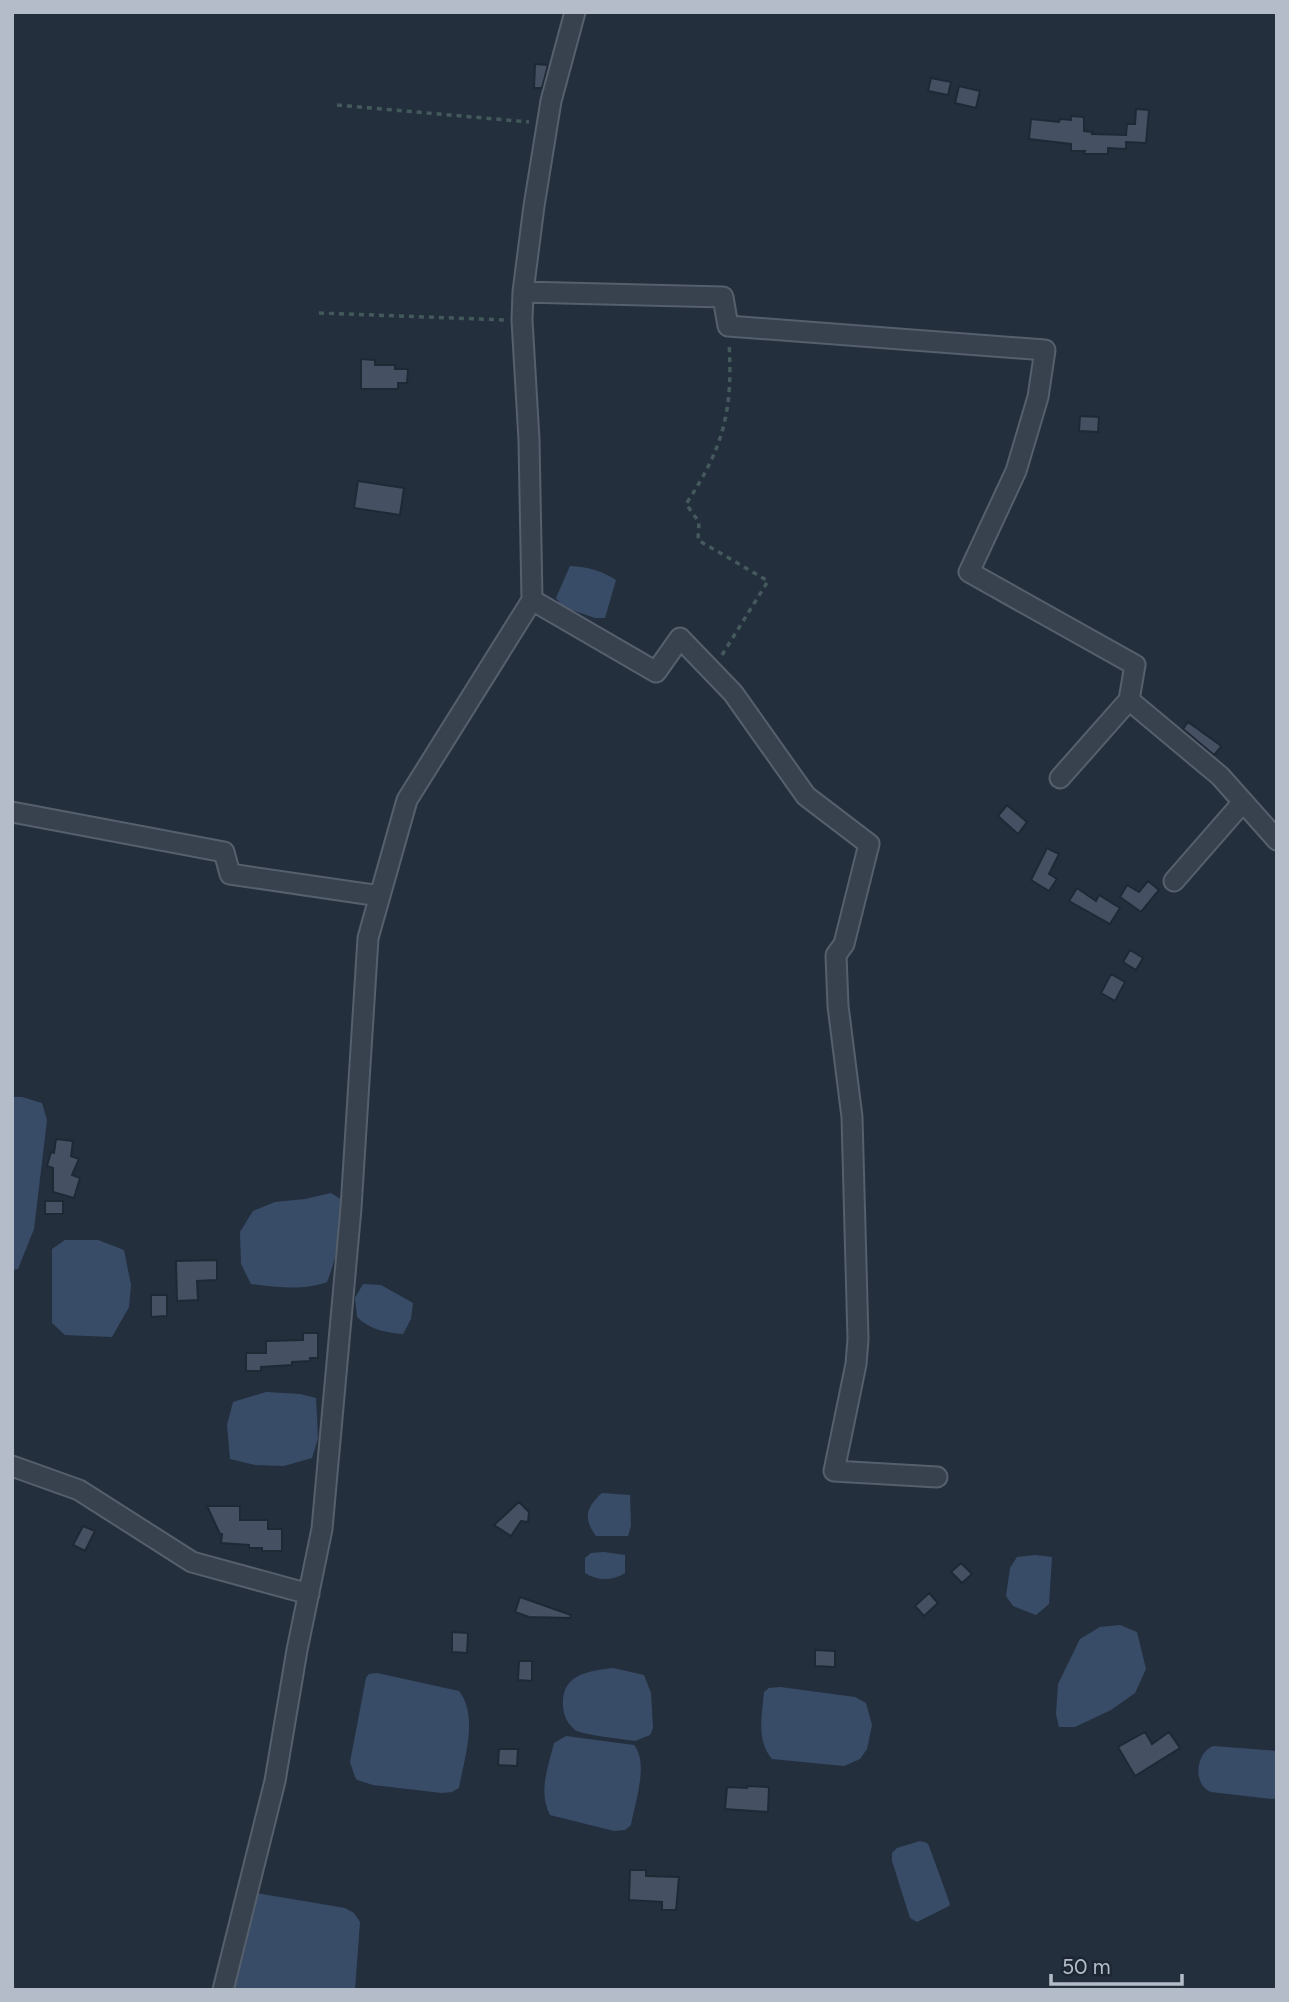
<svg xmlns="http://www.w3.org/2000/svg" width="1289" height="2002" viewBox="0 0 1289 2002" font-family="Figtree,sans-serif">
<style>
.water{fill:#394c67}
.building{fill:#455162;stroke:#1f2835;stroke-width:2}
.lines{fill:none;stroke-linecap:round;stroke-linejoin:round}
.minor-casing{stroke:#565f6c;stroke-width:23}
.path{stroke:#44595c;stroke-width:3.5;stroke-dasharray:5 5;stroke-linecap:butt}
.minor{stroke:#38414e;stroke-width:19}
</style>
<rect width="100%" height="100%" fill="#242f3e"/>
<path class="water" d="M570,566C588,567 600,570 616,580L605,618H595L563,607L556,598Z
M12,1097H22L42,1103L47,1120L34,1229L18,1269L12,1270Z
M331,1193L342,1200C340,1229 338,1255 327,1282C303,1291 276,1287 251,1284L241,1264L240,1232L253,1211L275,1202L305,1199Z
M65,1240H98L124,1250L131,1285L129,1307L112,1337L65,1335L52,1323V1249Z
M363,1284L381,1285L413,1303L411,1319L403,1334C386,1333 369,1329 357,1317L355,1298Z
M266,1392L300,1394L316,1398L318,1438L312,1458L284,1466L255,1465L230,1459L227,1425L233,1402Z
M602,1493L630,1495L631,1526L628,1536H596C583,1519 586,1507 602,1493Z
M604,1552L625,1555V1573C612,1581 598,1581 585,1573V1558L591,1553Z
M1035,1555L1052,1557L1049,1604L1036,1615L1013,1606L1006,1596L1010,1568L1017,1557Z
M1120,1625L1137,1632L1146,1669L1135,1693L1111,1710L1075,1727H1059L1056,1714L1058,1684L1080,1639L1100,1627Z
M613,1668L644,1675L651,1693L653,1728L650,1735L635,1741C623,1739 583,1735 575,1730C567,1723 564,1716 563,1706C561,1674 589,1671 613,1668Z
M377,1673L459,1691C479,1717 464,1758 459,1788L452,1792L442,1793L373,1785L357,1780L355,1777L350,1762L366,1678L369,1674Z
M780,1687L855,1697L866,1703L872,1725L867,1749L860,1759L844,1766L772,1759C756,1739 762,1717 764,1692L769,1688Z
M566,1736L634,1745C649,1763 635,1802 631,1825L625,1830L614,1831L550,1815C538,1791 548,1768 554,1743Z
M1213,1746L1277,1751V1798L1273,1799L1211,1792C1192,1784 1196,1753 1213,1746Z
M920,1841L927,1843L929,1846L950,1904L949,1906L917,1922L910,1918L892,1861V1853L897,1848Z
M256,1893L345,1908L354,1913L360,1922L355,1990H227Z"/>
<path class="building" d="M535,64L548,65L542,88H534Z
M931,78L951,82L948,95L928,91Z
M959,86L980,91L976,108L955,103Z
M1136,109L1149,110L1146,143L1126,142V149L1108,148V154H1084L1085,151H1071V144L1029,139L1031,119L1059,122L1060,119L1071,120V116L1084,117V131L1093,132L1092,134L1126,135L1127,124H1135Z
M361,359L375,360V365H395V369H408L407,383H398V389H361Z
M1080,416L1099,417L1098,432L1079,431Z
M358,481L404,488L400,515L354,508Z
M1188,722L1220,745L1221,747L1214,755L1183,729Z
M1007,805L1027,822L1018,834L998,816Z
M1047,848L1059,854L1049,874L1057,879L1049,891L1031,880Z
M1148,881L1159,890L1141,912L1120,897L1127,885L1139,892Z
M1077,888L1096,901L1099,895L1120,908L1110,924L1069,901Z
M1130,950L1143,958L1136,970L1123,962Z
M1111,974L1125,982L1115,1001L1101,993Z
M56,1139L73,1141L71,1156L79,1159L72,1175L80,1178L74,1198L53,1192V1168L47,1166L51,1152L54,1153Z
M45,1201H63V1214H45Z
M217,1260V1280L197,1281L198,1300L177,1301L176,1261Z
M151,1295H167V1316L151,1317Z
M303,1333H318V1358H310V1361L292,1362V1365L261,1367V1371H246V1353H266V1341L303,1340Z
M519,1502L529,1512L528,1522L521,1521L511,1536L494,1525Z
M207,1506H240V1520H268V1529H282V1551H262V1548H249V1545L221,1543L222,1534H220Z
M83,1526L95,1531L85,1551L73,1545Z
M961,1563L972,1574L962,1583L951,1572Z
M929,1593L938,1603L924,1616L915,1606Z
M520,1597L571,1615L570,1618L529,1617L515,1612Z
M452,1632L468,1633L467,1653L452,1652Z
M815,1650L835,1651V1667L815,1666Z
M519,1661H532V1681L518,1680Z
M1145,1732L1152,1744L1169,1732L1180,1748L1135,1776L1118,1747Z
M499,1749H518L517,1766L498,1765Z
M747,1786L769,1787L768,1812L725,1809L727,1787L747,1788Z
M630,1870H646V1876L679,1877L676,1910H662V1902L629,1900Z"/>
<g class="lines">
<g class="minor-casing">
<path id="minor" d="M523,292L723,297L728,326L1045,350L1038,397L1016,471L969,572L1135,665L1129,700L1220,776L1277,840
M532,600L656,672L680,638L733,693L806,796L869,844L844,944L836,955L838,1006L852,1117L858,1339L856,1364L834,1471L937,1477
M1060,778L1129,700
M12,812L224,852L230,874L380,896
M1174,881L1243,802
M12,1466L79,1490L192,1562L309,1594
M223,1990L275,1781L297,1650L322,1529L351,1208L368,938L407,800L532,600L529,440L522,320L523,292L534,206L551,101L575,12"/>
</g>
<path class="path" d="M337,105L529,122
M319,313L506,320
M722,655L768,581L698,540L699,522L686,504C724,447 733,410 729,342"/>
<use href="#minor" class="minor"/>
</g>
<rect width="1289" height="2002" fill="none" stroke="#b4bcc9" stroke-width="28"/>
<path d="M1051 1974v10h131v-10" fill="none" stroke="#b4bcc9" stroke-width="3.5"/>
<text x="1062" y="1974" font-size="21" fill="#b4bcc9" stroke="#1d2633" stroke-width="5" paint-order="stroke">50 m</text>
</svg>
